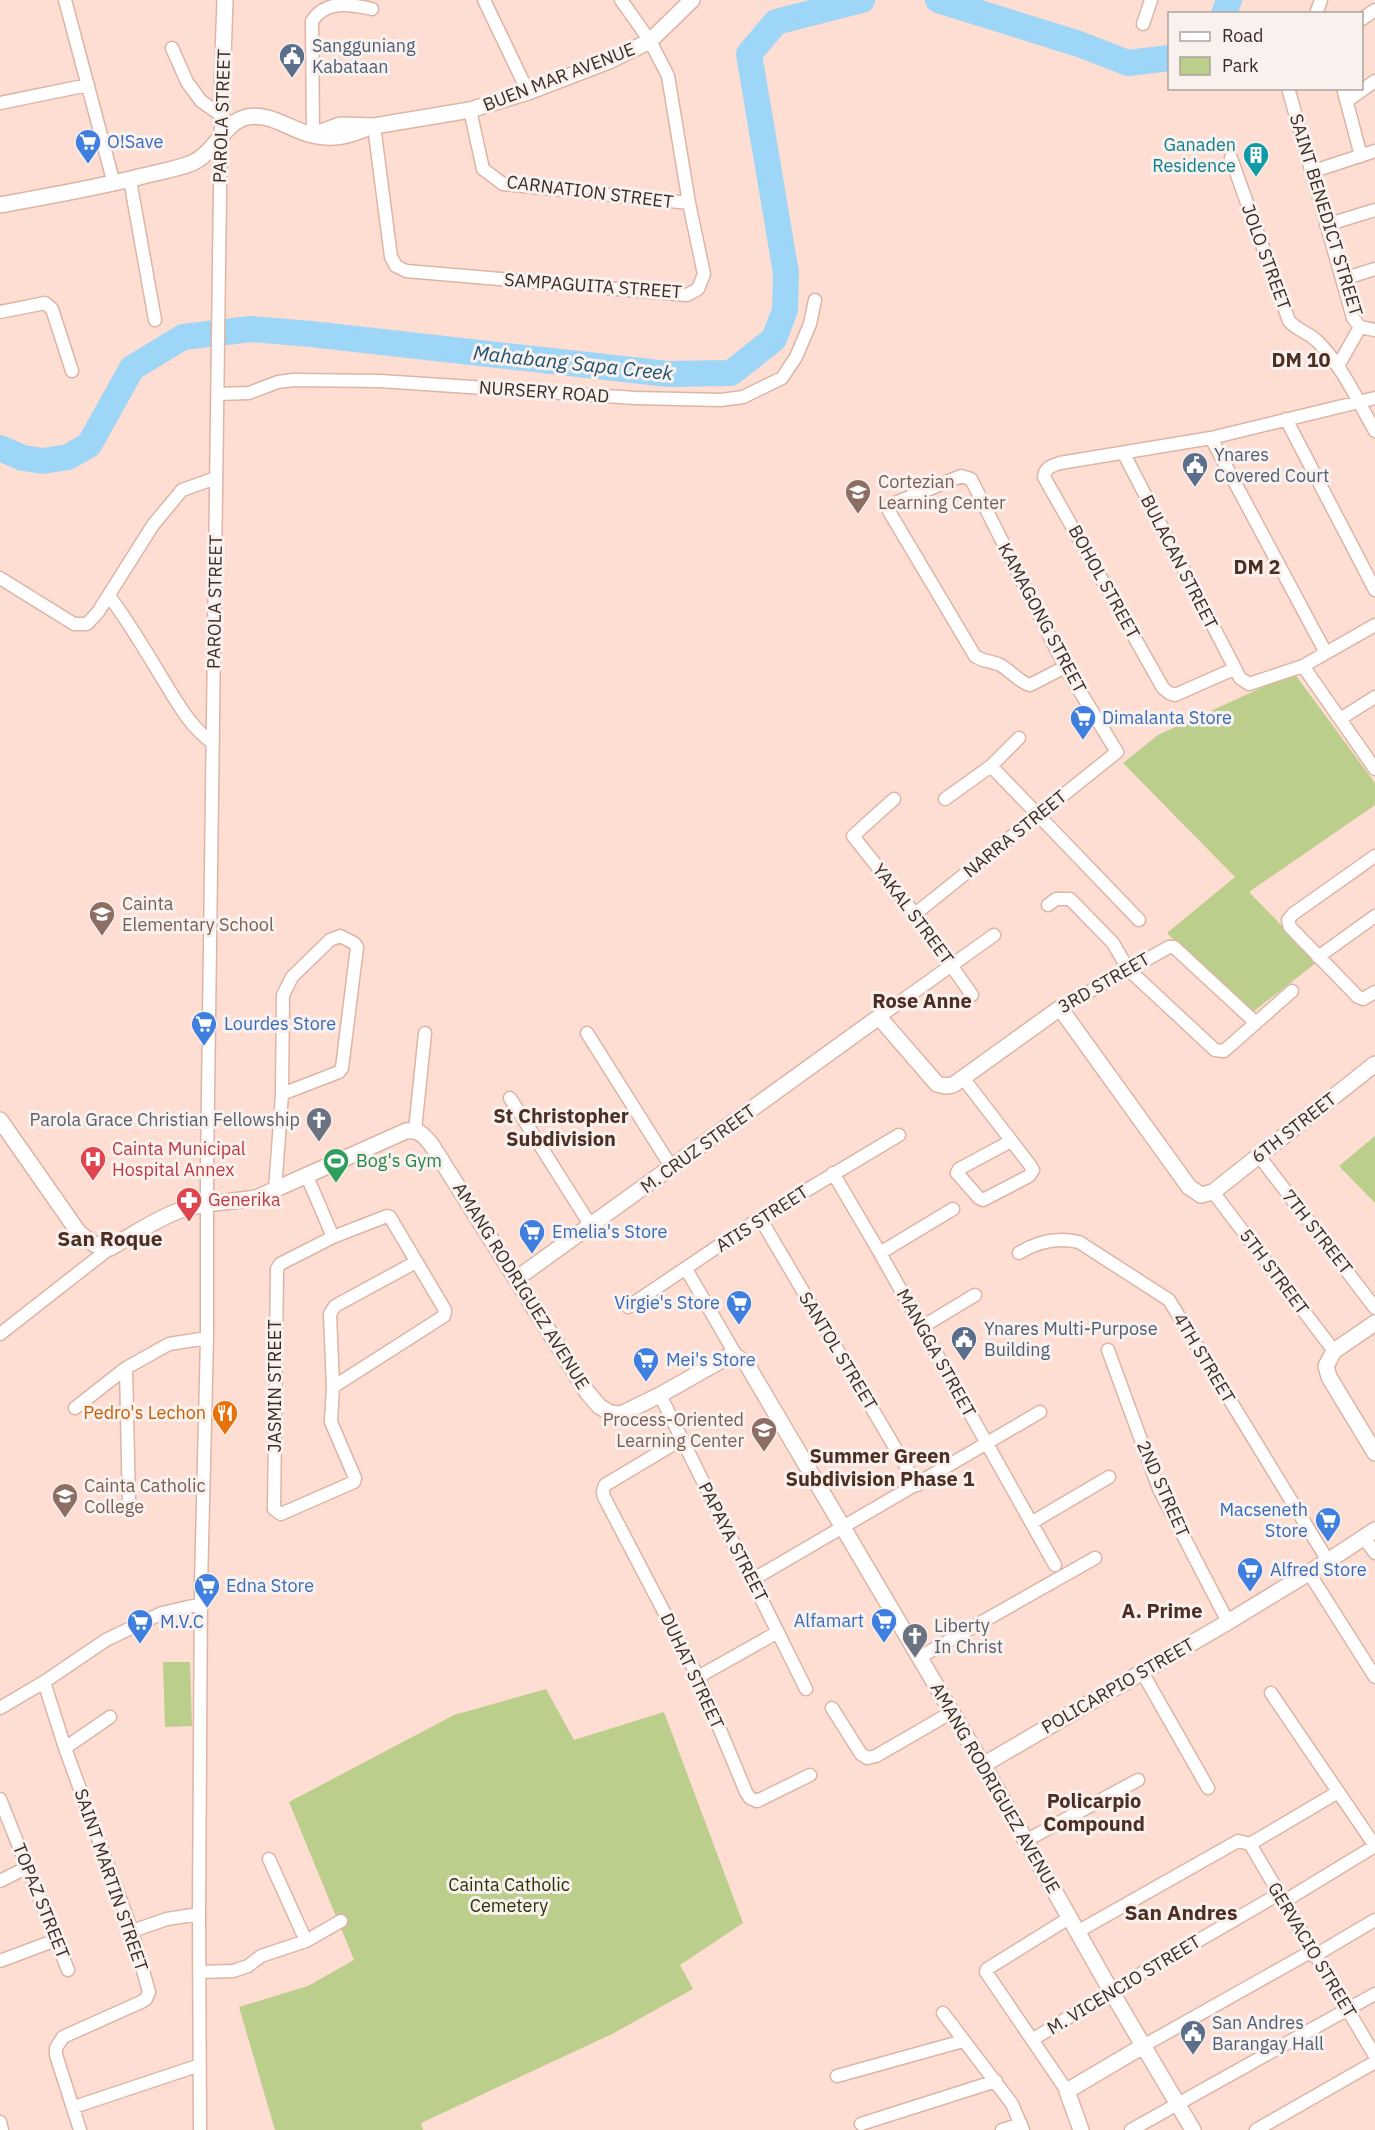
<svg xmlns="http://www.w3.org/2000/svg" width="1375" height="2130" viewBox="0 0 1375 2130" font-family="'IBM Plex Sans',sans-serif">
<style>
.green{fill:#bbce8b}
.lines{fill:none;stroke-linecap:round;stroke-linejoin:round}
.river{stroke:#9ed6f7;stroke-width:26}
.minor-casing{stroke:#dcb5a6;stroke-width:15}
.tertiary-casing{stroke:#dcb5a6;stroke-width:18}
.minor{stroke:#fff;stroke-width:12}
.tertiary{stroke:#fff;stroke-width:15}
.labels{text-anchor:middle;stroke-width:6;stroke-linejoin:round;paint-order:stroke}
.service-label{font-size:18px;fill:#4e5e75;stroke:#f9f1ee;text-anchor:start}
.street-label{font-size:18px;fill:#3c2c27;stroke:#f9f1ee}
.shop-label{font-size:18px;fill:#366cbe;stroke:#f9f1ee;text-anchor:start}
.culture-label{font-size:18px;fill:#0d838f;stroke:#f9f1ee;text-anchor:end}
.education-label{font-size:18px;fill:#785e54;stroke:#f9f1ee;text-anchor:start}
.worship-label{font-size:18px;fill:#5b616d;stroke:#f9f1ee;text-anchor:end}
.health-label{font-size:18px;fill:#be3a42;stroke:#f9f1ee;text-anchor:start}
.leisure-label{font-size:18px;fill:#27864d;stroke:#f9f1ee;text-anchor:start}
.food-label{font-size:18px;fill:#c56008;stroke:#f9f1ee;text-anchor:end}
.park-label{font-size:18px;fill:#273200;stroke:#f9f1ee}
.neighbourhood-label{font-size:20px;font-weight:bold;fill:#4d2e23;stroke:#f9f1ee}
.water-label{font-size:20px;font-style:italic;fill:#1b536f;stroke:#f9f1ee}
.quarter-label{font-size:21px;font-weight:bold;fill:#4d2e23;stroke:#f9f1ee}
</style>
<rect width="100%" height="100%" fill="#feddd2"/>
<path class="green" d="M1294,673L1375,783V805L1249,892L1317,962L1249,1015L1167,933L1235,877L1123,763L1158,735Z
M1375,1136V1203L1339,1166Z
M163,1662H190L192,1726L165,1727Z
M546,1689L574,1740L664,1712L743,1923L680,1965L693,1989L612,2034L421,2123L423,2130H275L239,2007L308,1986L354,1960L289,1802L454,1715Z"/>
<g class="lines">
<path class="river" d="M938,0L1079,44L1128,63L1170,58
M1224,14L1229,0
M0,448L23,458L43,461L68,457L89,445L132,368L183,337L251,329L311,334L668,374L731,373L774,339L785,310L786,273L749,54L776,22L862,0"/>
<g class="minor-casing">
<path id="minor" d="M65,0L114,184
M484,0L528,92
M1316,14L1321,0
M1362,19L1375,10
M1143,24L1151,0
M172,48L187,82L201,101L221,115L207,1171V1338L201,1585L199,1914L200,2130
M1288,88L1353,318L1360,327L1375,330
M1343,88L1361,156
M1347,101L1375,81
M0,103L88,85
M470,110L483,169L503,184L689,203
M374,126L391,257L396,266L406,271L687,295L698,289L704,274L689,203L668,76L650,41L621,0
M313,135L312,21C325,0 350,4 372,9
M1231,158L1289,321C1297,330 1307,332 1316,340C1342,365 1357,400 1375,431
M1311,172L1375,151
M130,180L155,320
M1326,225L1375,210
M1343,279L1375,269
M0,312L45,303L52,309L72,371
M1338,366L1360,327
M218,394L249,393L278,382L293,380L380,381L636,398L721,400L743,397L782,378L796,357L810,324L815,300
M1286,419L1375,590
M1211,438L1326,653
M1124,454L1240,678L1249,684L1303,666L1375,625
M0,578L74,624H87L98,612L153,525L182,490L216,478
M109,596C129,622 145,650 162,678C177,702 189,726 213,743
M1303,666L1375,769
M1234,669L1175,695L1169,693L1163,688L1044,477C1045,467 1052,466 1060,463L1211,438L1375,398
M1340,719L1375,697
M991,766L1139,920
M894,799L853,836L915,914L972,995
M945,799L991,766L1019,738
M1375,856L1293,914L1288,920L1290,927L1358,997L1363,999L1375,992
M1048,905L1056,899H1070L1113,943L1128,969L1215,1050L1224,1051L1292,991
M915,914L1117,752L1065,667L971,479L961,476L890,505L888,509L890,513L975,656C982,661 989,661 998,664C1010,669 1018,682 1030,685L1065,667
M1318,957L1375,916
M1060,1008L1169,947H1174L1256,1023
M879,1017L994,935
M587,1033L672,1168
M963,1078L1030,1165L1033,1170L1029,1176L983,1200L979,1198L957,1173L959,1169L1011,1141
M510,1098L591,1226
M415,1130L425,1033
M1259,1156L1375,1308
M833,1173L880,1253L1055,1565
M306,1174L333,1237
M275,1190L282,1094L283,995L292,977L330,940L340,936L354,943L357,947L342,1068L339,1072L282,1094
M1213,1192L1334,1351
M760,1218L917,1485
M880,1253L953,1209
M1019,1253C1038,1241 1057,1237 1079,1242L1169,1300L1328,1561
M686,1269L737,1357
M628,1307L760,1218L899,1135
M922,1327L975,1295
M0,1334L110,1248
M1108,1350L1159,1489L1228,1622
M126,1368L129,1506
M333,1387L444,1316L445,1310L390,1217L387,1216L333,1237L280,1264L277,1269L274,1509L281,1514L354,1482L355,1478L331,1422L333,1387L330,1314L335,1306L416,1262
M660,1395L806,1689
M75,1408L126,1368L169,1344L207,1338
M682,1439L605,1485L603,1491L604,1497L698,1677L746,1792L750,1798L757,1801L810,1775
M1031,1523L1109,1477
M1364,1538L1375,1553
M1309,1573L1375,1677
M752,1580L1040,1412
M920,1657L1095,1558
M1142,1672L1208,1788
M698,1677L778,1632
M44,1682L65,1748L132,1931L149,1992L146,1999L141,2002L63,2037L56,2048V2055L80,2130
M1271,1693L1375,1846
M0,1708L44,1682L106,1640L162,1613L201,1604
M832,1708L861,1754L867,1758L876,1756L952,1712
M65,1748L110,1717
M0,1799L68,1970
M1027,1840L1138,1780
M1250,1844L1375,2056
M269,1859L306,1941
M0,1881L28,1867
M1283,1902L1375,1846
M132,1931L167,1919L199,1914
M1077,1932L1238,1841L1250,1844L1338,1792
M1314,1956L1375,1920
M0,1961L56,1940
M199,1972L233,1971L248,1966L261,1956L306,1941L341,1921
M943,2013L1012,2104L1023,2130
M1032,2040L1111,1991L1279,1894
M1143,2046L1312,1951
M837,2076L963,2041
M1067,2091L986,1972L987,1969L1069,1918
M74,2107L200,2065
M0,2122L2,2130
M861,2124L996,2081
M1002,2130L1021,2124
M1131,2130L1375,1994
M1256,2130L1375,2062"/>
</g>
<g class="tertiary-casing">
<path id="tertiary" d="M221,115L225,0
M313,135L340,125L374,126L470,110L528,92L609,61L650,41L692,0
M0,205C48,196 96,188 143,176C159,172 177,169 192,163C215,153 224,122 247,117C269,112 291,130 312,135C332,140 347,136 365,129
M0,1120L79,1233L94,1244L110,1248C131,1236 159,1217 181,1210C206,1202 231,1202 256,1198L406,1131C419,1129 423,1135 431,1144L587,1392L599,1406L610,1413L621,1414L660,1395L729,1356L737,1357L746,1363L983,1765L1111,1991L1193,2130
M516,1279L879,1017L937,1084L945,1086L953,1085L1060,1008L1189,1187L1201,1195L1213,1192L1375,1064
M1375,1323L1334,1351L1326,1366L1329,1377L1375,1453
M983,1765L1228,1622L1328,1561L1375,1530
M1081,2130L1067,2091L1143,2046"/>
</g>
<use href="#minor" class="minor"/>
<use href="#tertiary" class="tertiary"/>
</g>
<defs>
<g id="civic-pin" transform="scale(1.35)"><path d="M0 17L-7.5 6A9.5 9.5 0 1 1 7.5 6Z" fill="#5c6f8a" stroke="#f9f1ee"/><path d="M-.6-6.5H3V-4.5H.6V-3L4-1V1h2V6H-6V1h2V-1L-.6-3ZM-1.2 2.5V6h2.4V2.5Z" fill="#fff"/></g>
<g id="supermarket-pin" transform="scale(1.35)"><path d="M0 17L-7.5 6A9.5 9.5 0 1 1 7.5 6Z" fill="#3f7fe0" stroke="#f9f1ee"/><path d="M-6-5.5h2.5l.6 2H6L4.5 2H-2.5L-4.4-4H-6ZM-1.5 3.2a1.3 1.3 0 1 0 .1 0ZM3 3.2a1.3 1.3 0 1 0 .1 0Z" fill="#fff"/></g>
<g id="building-pin" transform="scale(1.35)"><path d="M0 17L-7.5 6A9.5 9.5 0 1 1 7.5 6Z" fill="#0f9aa8" stroke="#f9f1ee"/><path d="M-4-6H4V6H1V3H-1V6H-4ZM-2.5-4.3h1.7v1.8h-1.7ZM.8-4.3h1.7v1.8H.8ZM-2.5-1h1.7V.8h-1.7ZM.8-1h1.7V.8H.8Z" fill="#fff"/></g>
<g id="school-pin" transform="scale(1.35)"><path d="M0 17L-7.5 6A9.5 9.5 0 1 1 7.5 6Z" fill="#8d6e63" stroke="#f9f1ee"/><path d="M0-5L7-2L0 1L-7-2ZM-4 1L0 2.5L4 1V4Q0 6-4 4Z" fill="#fff"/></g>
<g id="church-pin" transform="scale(1.35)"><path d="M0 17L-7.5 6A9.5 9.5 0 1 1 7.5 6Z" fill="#6b7280" stroke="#f9f1ee"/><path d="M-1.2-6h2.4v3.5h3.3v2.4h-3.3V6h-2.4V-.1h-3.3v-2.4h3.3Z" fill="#fff"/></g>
<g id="hospital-pin" transform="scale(1.35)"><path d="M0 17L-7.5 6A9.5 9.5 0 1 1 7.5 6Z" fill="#e0444e" stroke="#f9f1ee"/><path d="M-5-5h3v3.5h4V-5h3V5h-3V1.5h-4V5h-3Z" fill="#fff"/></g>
<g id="stadium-pin" transform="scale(1.35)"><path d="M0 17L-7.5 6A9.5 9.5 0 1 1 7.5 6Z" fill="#2e9e5b" stroke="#f9f1ee"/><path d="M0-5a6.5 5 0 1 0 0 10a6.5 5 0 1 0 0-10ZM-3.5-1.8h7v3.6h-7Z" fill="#fff"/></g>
<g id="pharmacy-pin" transform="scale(1.35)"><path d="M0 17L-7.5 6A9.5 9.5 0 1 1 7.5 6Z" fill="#e0444e" stroke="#f9f1ee"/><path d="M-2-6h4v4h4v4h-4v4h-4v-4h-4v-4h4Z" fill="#fff"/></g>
<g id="restaurant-pin" transform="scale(1.35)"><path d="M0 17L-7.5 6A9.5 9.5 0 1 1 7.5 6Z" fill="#e8710a" stroke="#f9f1ee"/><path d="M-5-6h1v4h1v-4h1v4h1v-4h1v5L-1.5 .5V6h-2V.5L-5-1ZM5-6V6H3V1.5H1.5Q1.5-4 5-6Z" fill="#fff"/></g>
<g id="university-pin" transform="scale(1.35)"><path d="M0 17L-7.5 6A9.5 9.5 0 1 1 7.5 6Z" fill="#8d6e63" stroke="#f9f1ee"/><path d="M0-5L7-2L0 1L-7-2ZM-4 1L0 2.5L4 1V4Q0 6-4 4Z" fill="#fff"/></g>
</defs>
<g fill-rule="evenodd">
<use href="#civic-pin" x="292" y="56"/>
<use href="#supermarket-pin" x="88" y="142"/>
<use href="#building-pin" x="1256" y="155"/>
<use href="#civic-pin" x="1195" y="465"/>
<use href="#school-pin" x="858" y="492"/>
<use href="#supermarket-pin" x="1083" y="718"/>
<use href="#school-pin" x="102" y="914"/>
<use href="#supermarket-pin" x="204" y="1024"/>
<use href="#church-pin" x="319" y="1120"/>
<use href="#hospital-pin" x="93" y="1159"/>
<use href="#stadium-pin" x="336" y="1161"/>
<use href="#pharmacy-pin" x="189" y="1200"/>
<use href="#supermarket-pin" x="532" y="1232"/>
<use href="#supermarket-pin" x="739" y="1303"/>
<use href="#civic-pin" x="964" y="1339"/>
<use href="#supermarket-pin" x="646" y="1360"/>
<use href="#restaurant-pin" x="225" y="1413"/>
<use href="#school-pin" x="764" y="1430"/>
<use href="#university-pin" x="65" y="1496"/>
<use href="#supermarket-pin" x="1328" y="1520"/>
<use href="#supermarket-pin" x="1250" y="1570"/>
<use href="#supermarket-pin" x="207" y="1586"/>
<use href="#supermarket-pin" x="884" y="1621"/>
<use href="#supermarket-pin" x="140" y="1622"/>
<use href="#church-pin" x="915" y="1636"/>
<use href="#civic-pin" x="1193" y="2033"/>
</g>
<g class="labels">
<g class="service-label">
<text x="312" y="52">Sangguniang<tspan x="312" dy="21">Kabataan</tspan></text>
<text x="1214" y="461">Ynares<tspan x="1214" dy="21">Covered Court</tspan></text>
<text x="984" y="1335">Ynares Multi-Purpose<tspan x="984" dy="21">Building</tspan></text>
<text x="1212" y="2029">San Andres<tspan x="1212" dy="21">Barangay Hall</tspan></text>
</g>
<g class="street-label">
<text transform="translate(559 77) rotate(-21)" y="6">BUEN MAR AVENUE</text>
<text transform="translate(222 116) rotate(-88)" y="6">PAROLA STREET</text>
<text transform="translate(590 192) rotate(7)" y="6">CARNATION STREET</text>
<text transform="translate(1326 215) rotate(73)" y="6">SAINT BENEDICT STREET</text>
<text transform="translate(1266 257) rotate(70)" y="6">JOLO STREET</text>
<text transform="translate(593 286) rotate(4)" y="6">SAMPAGUITA STREET</text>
<text transform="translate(544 392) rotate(4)" y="6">NURSERY ROAD</text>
<text transform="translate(1179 562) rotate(63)" y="6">BULACAN STREET</text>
<text transform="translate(1104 582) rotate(61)" y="6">BOHOL STREET</text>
<text transform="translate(215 602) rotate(-89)" y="6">PAROLA STREET</text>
<text transform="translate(1042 618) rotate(62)" y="6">KAMAGONG STREET</text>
<text transform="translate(1015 834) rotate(-39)" y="6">NARRA STREET</text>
<text transform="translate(913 914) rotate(53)" y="6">YAKAL STREET</text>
<text transform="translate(1104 983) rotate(-30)" y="6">3RD STREET</text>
<text transform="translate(1294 1128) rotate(-38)" y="6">6TH STREET</text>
<text transform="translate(698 1149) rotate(-36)" y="6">M. CRUZ STREET</text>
<text transform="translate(762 1219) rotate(-33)" y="6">ATIS STREET</text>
<text transform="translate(1317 1232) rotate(52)" y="6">7TH STREET</text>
<text transform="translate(1274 1272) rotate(53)" y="6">5TH STREET</text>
<text transform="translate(521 1286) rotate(58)" y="6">AMANG RODRIGUEZ AVENUE</text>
<text transform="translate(838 1351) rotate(59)" y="6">SANTOL STREET</text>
<text transform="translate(936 1353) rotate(61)" y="6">MANGGA STREET</text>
<text transform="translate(1204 1358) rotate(59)" y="6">4TH STREET</text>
<text transform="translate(275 1386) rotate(-90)" y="6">JASMIN STREET</text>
<text transform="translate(1163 1489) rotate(66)" y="6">2ND STREET</text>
<text transform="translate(733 1542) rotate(63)" y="6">PAPAYA STREET</text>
<text transform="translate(692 1671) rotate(65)" y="6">DUHAT STREET</text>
<text transform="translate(1118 1686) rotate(-30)" y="6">POLICARPIO STREET</text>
<text transform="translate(995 1788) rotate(60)" y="6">AMANG RODRIGUEZ AVENUE</text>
<text transform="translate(111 1880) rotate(71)" y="6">SAINT MARTIN STREET</text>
<text transform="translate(41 1901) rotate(68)" y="6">TOPAZ STREET</text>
<text transform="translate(1312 1950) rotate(59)" y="6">GERVACIO STREET</text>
<text transform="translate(1124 1985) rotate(-31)" y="6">M. VICENCIO STREET</text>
</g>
<g class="shop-label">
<text x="107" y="148">O!Save</text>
<text x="1102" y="724">Dimalanta Store</text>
<text x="224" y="1030">Lourdes Store</text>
<text x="552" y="1238">Emelia's Store</text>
<text x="720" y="1309" text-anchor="end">Virgie's Store</text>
<text x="666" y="1366">Mei's Store</text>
<text x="1308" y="1516" text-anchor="end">Macseneth<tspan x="1308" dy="21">Store</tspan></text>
<text x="1270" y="1576">Alfred Store</text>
<text x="226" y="1592">Edna Store</text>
<text x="864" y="1627" text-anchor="end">Alfamart</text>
<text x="160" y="1628">M.V.C</text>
</g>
<g class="culture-label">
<text x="1236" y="151">Ganaden<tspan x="1236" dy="21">Residence</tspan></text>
</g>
<g class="education-label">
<text x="878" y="488">Cortezian<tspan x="878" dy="21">Learning Center</tspan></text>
<text x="122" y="910">Cainta<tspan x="122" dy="21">Elementary School</tspan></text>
<text x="744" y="1426" text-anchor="end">Process-Oriented<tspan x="744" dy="21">Learning Center</tspan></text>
<text x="84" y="1492">Cainta Catholic<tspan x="84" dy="21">College</tspan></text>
</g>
<g class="worship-label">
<text x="300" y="1126">Parola Grace Christian Fellowship</text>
<text x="934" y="1632" text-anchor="start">Liberty<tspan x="934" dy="21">In Christ</tspan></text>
</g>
<g class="health-label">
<text x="112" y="1155">Cainta Municipal<tspan x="112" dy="21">Hospital Annex</tspan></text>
<text x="208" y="1206">Generika</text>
</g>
<g class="leisure-label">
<text x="356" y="1167">Bog's Gym</text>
</g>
<g class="food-label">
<text x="206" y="1419">Pedro's Lechon</text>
</g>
<g class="park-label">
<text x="509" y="1891">Cainta Catholic<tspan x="509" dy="21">Cemetery</tspan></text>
</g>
<g class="neighbourhood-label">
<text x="1301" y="367">DM 10</text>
<text x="1257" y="574">DM 2</text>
<text x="922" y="1008">Rose Anne</text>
<text x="561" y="1123">St Christopher<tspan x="561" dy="23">Subdivision</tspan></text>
<text x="880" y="1463">Summer Green<tspan x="880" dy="23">Subdivision Phase 1</tspan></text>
<text x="1162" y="1618">A. Prime</text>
<text x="1094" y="1808">Policarpio<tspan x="1094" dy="23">Compound</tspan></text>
</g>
<g class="water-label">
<text transform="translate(573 363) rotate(6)" y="7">Mahabang Sapa Creek</text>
</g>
<g class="quarter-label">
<text x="110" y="1246">San Roque</text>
<text x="1181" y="1920">San Andres</text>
</g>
</g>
<rect x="1168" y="12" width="195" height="78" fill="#f9f1ee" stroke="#ada29e" stroke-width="1.5"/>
<rect x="1180" y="32" width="30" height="9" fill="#ffffff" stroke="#ada29e" stroke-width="1.5"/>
<text x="1222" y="42" font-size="18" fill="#3c2c27">Road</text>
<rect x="1180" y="57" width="30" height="18" fill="#bbce8b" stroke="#ada29e" stroke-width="1.5"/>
<text x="1222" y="72" font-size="18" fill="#3c2c27">Park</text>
</svg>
